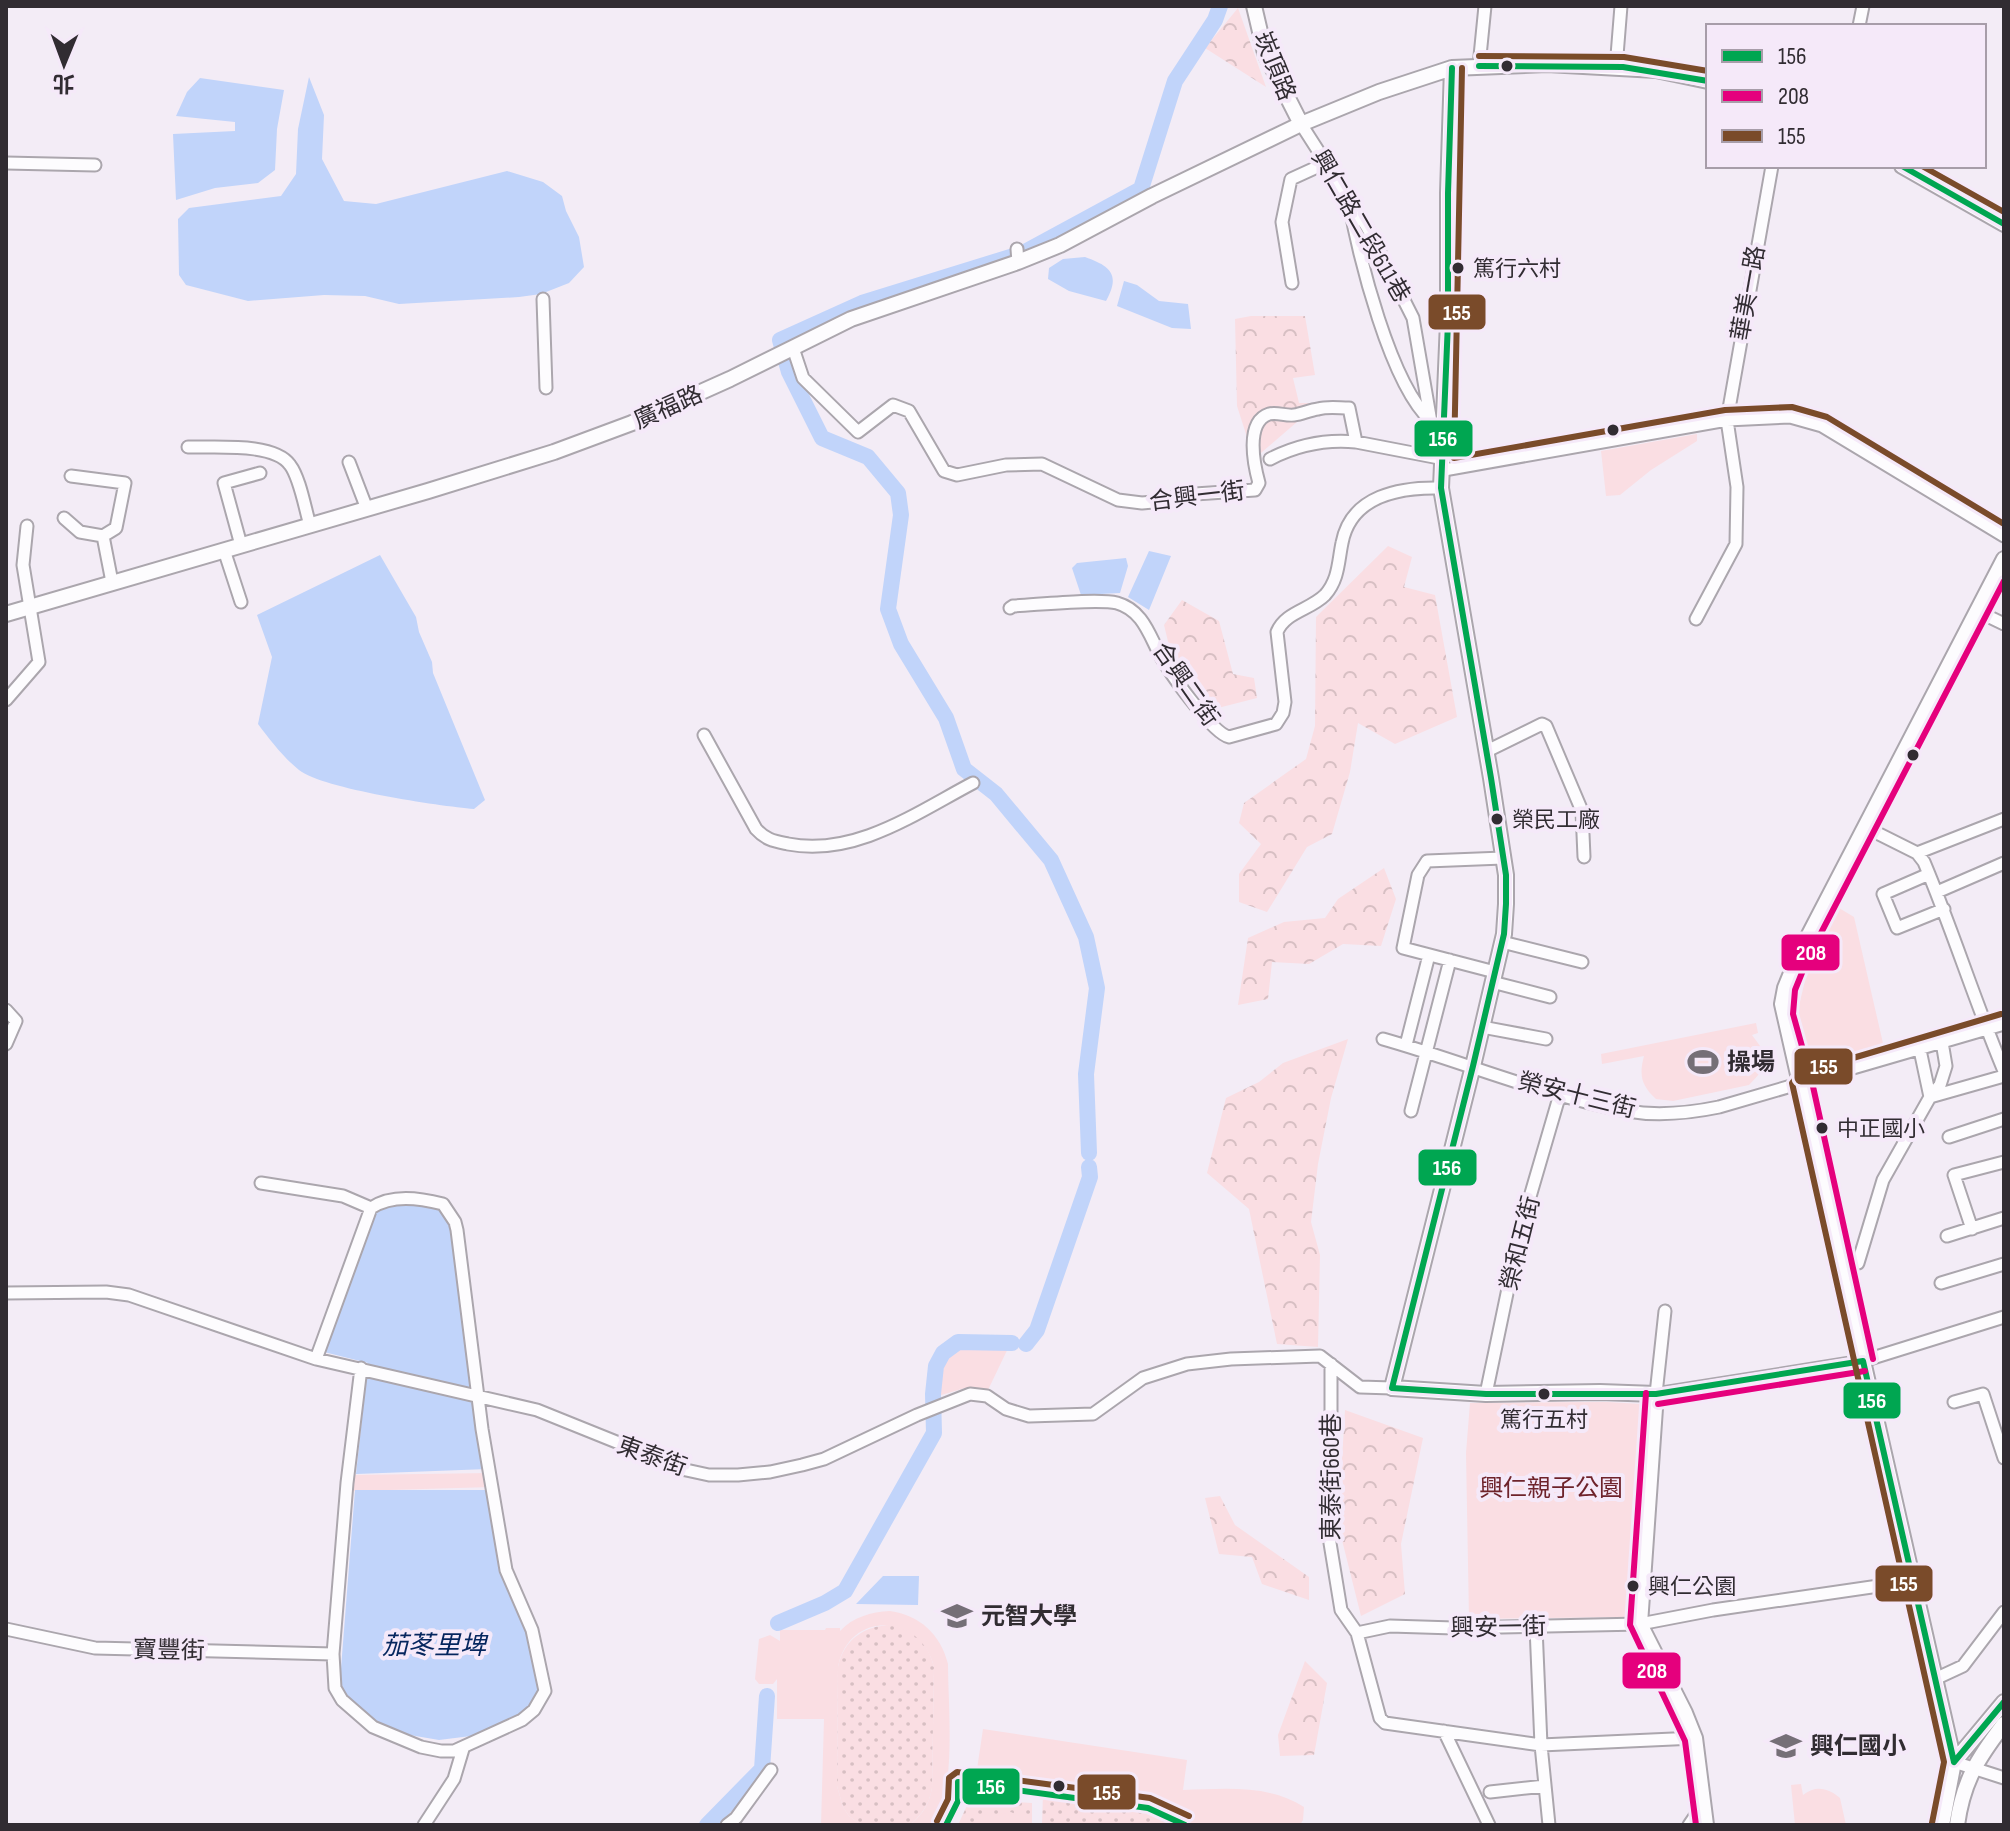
<svg xmlns="http://www.w3.org/2000/svg" width="2010" height="1831" viewBox="0 0 2010 1831" font-family="'Sofia Sans Condensed','Noto Sans TC',sans-serif">
<style>
.grass{fill:url(#grass-dots)}
.forest{fill:url(#forest-crowns)}
.park{fill:#fadee3}
.water{fill:#c1d4fa}
.lines{fill:none;stroke-linecap:round;stroke-linejoin:round}
.river{stroke:#c1d4fa;stroke-width:16}
.minor-casing{stroke:#aba6ad;stroke-width:15}
.tertiary-casing{stroke:#aba6ad;stroke-width:18}
.minor{stroke:#fdfcfe;stroke-width:11}
.tertiary{stroke:#fdfcfe;stroke-width:14}
.bus-1-casing{stroke:#f5e9f9;stroke-width:12}
.bus-2-casing{stroke:#f5e9f9;stroke-width:12}
.bus-3-casing{stroke:#f5e9f9;stroke-width:12}
.bus-1{stroke:#00a651;stroke-width:6}
.bus-2{stroke:#e5007d;stroke-width:6}
.bus-3{stroke:#7a4b2a;stroke-width:6}
.bus-dot{fill:#312c32;stroke:#f5e9f9;stroke-width:3}
.labels{text-anchor:middle;stroke-width:8;stroke-linejoin:round;paint-order:stroke}
.bus-label{font-size:22px;fill:#312c32;stroke:#f5e9f9;text-anchor:start}
.street-label{font-size:24px;fill:#312c32;stroke:#f5e9f9}
.poi-label{font-size:24px;font-weight:bold;fill:#312c32;stroke:#f5e9f9;text-anchor:start}
.park-label{font-size:24px;fill:#6e232b;stroke:#f5e9f9}
.water-label{font-size:26px;font-style:italic;fill:#05265e;stroke:#f5e9f9}
.line-badge{stroke:#f5e9f9;stroke-width:3}
.badge-label{font-size:22px;text-anchor:middle;font-weight:bold;fill:#fff}
</style>
<defs>
<pattern id="grass-dots" width="8" height="8" patternUnits="userSpaceOnUse" patternTransform="scale(2)"><rect width="8" height="8" fill="#fadee3"/><path d="M2 2h.1M6 6h.1" fill="none" stroke="#d7bfc3" stroke-width="1.8" stroke-linecap="round"/></pattern>
<pattern id="forest-crowns" width="20" height="18" patternUnits="userSpaceOnUse" patternTransform="scale(2)"><rect width="20" height="18" fill="#fadee3"/><path d="M2 6a3 3 0 1 1 6 0M12 15a3 3 0 1 1 6 0" fill="none" stroke="#d7bfc3"/></pattern>
</defs>
<rect width="100%" height="100%" fill="#f3ecf6"/>
<path class="grass" d="M891,1625C916,1630 928,1644 934,1667L932,1788C929,1805 922,1814 910,1825H861L849,1816L843,1807L837,1786L838,1667C844,1639 864,1626 891,1625Z
M1043,1793L1148,1808L1185,1825H1042Z
M970,1799L1032,1803V1825H958Z"/>
<path class="forest" d="M1238,8L1266,87L1205,48Z
M1251,316H1305L1315,375L1293,378L1299,403H1319L1254,459L1237,406L1235,319Z
M1388,546L1412,557L1404,587L1435,595L1457,717L1395,744L1358,723L1350,772L1332,834L1307,847L1267,912L1239,902V874L1261,844L1239,823L1244,803L1306,759L1315,726L1316,617Z
M1182,600L1219,621L1233,674L1254,678L1257,698L1214,709L1172,658L1164,625Z
M1384,868L1396,899L1381,946L1343,944L1309,964L1272,962L1268,999L1238,1005L1248,938L1284,922L1325,918L1338,899Z
M1348,1039L1331,1098L1318,1164L1311,1222L1320,1255L1318,1347L1277,1344L1249,1209L1207,1173L1226,1098L1259,1082L1283,1063Z
M1345,1410L1423,1438L1401,1544L1405,1594L1361,1616L1338,1524Z
M1220,1496L1235,1525L1309,1577V1600L1262,1584L1252,1557L1219,1554L1205,1498Z
M1305,1661L1327,1683L1314,1755L1280,1756L1278,1735Z"/>
<path class="park" d="M1697,434V441L1651,470L1620,495L1606,496L1601,451Z
M1834,905L1854,917L1885,1052L1813,1072L1798,1010L1812,951Z
M1756,1023L1758,1033L1752,1035L1763,1050V1070L1749,1085L1673,1101L1656,1099C1641,1085 1639,1075 1644,1056L1602,1064L1601,1054Z
M983,1341L1011,1342L988,1390L965,1388L938,1396L947,1350Z
M1607,1402L1641,1404L1630,1617L1469,1619L1466,1453L1470,1403Z
M490,1473L492,1487L354,1491V1475Z
M890,1611C920,1615 941,1635 948,1664C948,1705 957,1793 933,1825H910C923,1814 929,1804 932,1788L934,1667C921,1613 849,1610 838,1667L837,1786L843,1807L849,1816L861,1825H839L836,1823V1825H821L824,1719H777V1679L773,1684H759L755,1679L759,1639L770,1635L780,1641V1630H825L826,1628H840V1631C853,1617 871,1612 890,1611Z
M983,1729L1187,1760L1183,1790C1225,1789 1268,1784 1304,1807L1303,1820L1300,1825H1185L1148,1808L1102,1801V1796L976,1776Z
M1801,1784L1803,1795C1816,1785 1828,1788 1840,1798L1846,1825H1795L1791,1785Z
M1011,1812L1023,1818L1025,1825H976L987,1817Z"/>
<path class="water" d="M309,77L324,115L322,159L344,201L376,204L507,171L543,182L562,196L566,211L579,237L584,267L569,283L541,294L519,297L399,304L365,296L324,295L248,301L186,285L179,275L178,219L189,208L281,196L296,174L298,129Z
M200,78L284,90L277,129L275,170L258,183L215,188L176,200L173,134L235,131V122L176,116L187,92Z
M1085,257C1110,266 1121,274 1106,301L1069,291L1048,279L1049,268L1063,259Z
M1124,281L1137,285L1159,301L1188,304L1191,329L1172,328L1117,306Z
M1149,551L1171,556L1149,610L1128,597Z
M380,555L416,617L419,632L432,662L433,673L485,800L474,809C439,806 323,789 299,770C283,757 270,740 258,724L272,657L257,615Z
M1126,558L1128,566L1120,593L1081,595L1072,568L1077,563Z
M423,1198L453,1217L488,1469L356,1474L368,1363L324,1352L377,1207Z
M355,1490H486L503,1580L531,1643L541,1693L536,1703L519,1717L479,1735L439,1740L398,1733L378,1722L349,1700L340,1681Z
M883,1576H919L918,1605L856,1604Z"/>
<g class="lines">
<path class="river" d="M1089,1153L1086,1074L1097,988L1086,937L1051,860L996,794L964,769L946,718L901,644L888,609L901,515L898,493L868,457L822,438L789,372L780,340L862,303L1023,253L1141,189L1175,81L1215,20L1220,6
M1026,1344L1037,1330L1090,1177L1089,1167
M778,1623L825,1603L845,1591L934,1433L933,1394L936,1366L943,1353L958,1342L1012,1343
M707,1825L762,1769L767,1696"/>
<g class="minor-casing">
<path id="minor" d="M1859,26L1863,6
M1479,66L1485,6
M1616,68L1621,6
M1301,124L1367,227L1413,318L1436,451L1444,470L1727,420L1790,417L1822,426L2004,536
M6,163L95,165
M1349,202C1359,257 1390,384 1431,421
M1017,249L1018,262
M1292,283L1282,222L1291,179L1326,163
M543,299L546,388
M793,348L803,378L858,432L893,405L909,411L944,471L957,475L1006,465L1042,464L1118,500L1142,503L1164,501L1180,495L1255,490L1259,483C1254,465 1245,422 1269,414C1278,412 1285,416 1294,415C1302,414 1310,410 1318,409C1328,406 1339,408 1349,408L1356,442L1439,458
M188,447C215,448 274,442 290,465C300,478 305,509 310,525
M1270,459C1297,445 1325,439 1356,442
M349,462L367,509
M71,476L125,483L116,528L103,536
M64,518L80,532L103,536
M103,536L112,582
M241,545L224,483L260,473
M224,550L241,602
M1010,608L1013,606C1036,605 1097,598 1117,603C1142,610 1149,634 1159,653C1168,671 1212,733 1229,737L1276,724L1283,713L1285,702L1277,632C1285,612 1310,610 1325,595C1339,579 1338,562 1342,543C1351,495 1401,487 1441,488
M1977,611L2004,624
M1696,619L1736,544L1737,487L1727,420L1772,166
M6,700L39,662L23,565L27,526
M704,735L756,829C766,840 774,841 788,844C855,857 916,813 973,783
M1487,751L1542,724L1546,726L1582,811L1584,857
M1867,828L1917,853L1924,862C1953,931 1975,1002 2004,1071
M1917,853L2004,819
M1929,874L1883,894L1897,928L1944,909
M1937,892L2004,863
M1502,942L1582,962
M1495,972L1403,948L1418,875L1427,861L1503,858
M1492,982L1550,997
M6,1010L16,1021L6,1044
M1482,1027L1546,1039
M1383,1039C1464,1062 1544,1096 1627,1111C1656,1116 1690,1113 1719,1107L2004,1024
M1406,1045L1429,955
M1920,1050L1930,1097
M1930,1097L2004,1076
M1411,1111L1450,960
M1949,1137L2004,1119
M261,1183L343,1196L371,1208
M1972,1229L1954,1175L2004,1162
M1947,1236L2004,1218
M1843,1265L1858,1263L1883,1180L1930,1097L1940,1085L1946,1066L1942,1042
M1941,1283L2004,1264
M6,1293L106,1292L129,1295L316,1359L537,1410L686,1470L709,1475H738L770,1472L802,1465L824,1459L917,1415L970,1394L987,1396L1006,1409L1029,1416L1093,1414L1143,1378L1187,1364L1231,1359L1320,1356L1360,1387L1392,1388
M1665,1311L1656,1394L1863,1361L2004,1317
M316,1359L371,1208C392,1194 419,1198 443,1204L455,1222L457,1230L482,1429L506,1570L532,1630L545,1691L534,1710L522,1720L454,1751H441L421,1747L373,1727L342,1700L335,1688L333,1654L347,1483L361,1368
M1331,1364V1477L1327,1504L1330,1543L1341,1610L1357,1633L1380,1718L1385,1723L1541,1745L1695,1738
M1486,1394L1520,1231L1560,1094
M1954,1402L1983,1394L2004,1458
M1536,1627L1541,1745L1549,1825
M6,1629L95,1648L333,1654
M1357,1633L1390,1626L1454,1628L1640,1624L1713,1610L1913,1581
M1935,1679L1963,1666L2004,1612
M1444,1731L1489,1825
M1954,1762L2004,1778
M1490,1792L1545,1786
M424,1825L454,1779L463,1749
M727,1825L736,1818L771,1770
M1689,1825L1704,1803"/>
</g>
<g class="tertiary-casing">
<path id="tertiary" d="M1254,6L1265,53L1301,124
M1452,68L1448,193V322L1441,488L1491,778L1506,875V904L1504,934L1473,1066L1392,1388L1486,1394L1600,1392L1656,1394L1640,1624L1685,1713L1695,1738L1706,1825
M1902,166L2004,224
M6,614L428,491L554,452L632,423L730,379L851,319L1018,262L1060,245L1152,196L1301,124L1379,92L1452,68L1547,64L1656,70L1708,81
M1954,1762L2004,1702
M1942,1825L1954,1762L1782,1004L1785,988L1799,954L2004,559
M1957,1825C1963,1781 1978,1758 2004,1724"/>
</g>
<use href="#minor" class="minor"/>
<use href="#tertiary" class="tertiary"/>
<g class="bus-1-casing">
<path id="bus-1" d="M1479,66L1623,67L1708,81
M1452,68L1448,193V322L1441,488L1491,778L1506,875V904L1504,934L1473,1066L1392,1388L1486,1394H1656L1863,1361L1954,1762
M1902,166L2004,224
M1954,1762L2004,1702
M946,1825L958,1801V1782L1148,1808L1185,1825"/>
</g>
<g class="bus-2-casing">
<path id="bus-2" d="M1873,1359L1812,1082L1793,1014L1795,990L1808,958L2004,581
M1646,1393L1630,1625L1685,1741L1696,1825
M1658,1404L1865,1371"/>
</g>
<g class="bus-3-casing">
<path id="bus-3" d="M1479,56L1624,57L1708,71
M1462,68L1454,458L1725,410L1792,407L1827,417L2004,524
M1922,166L2004,212
M937,1821L948,1799L949,1778L957,1772L1150,1798L1189,1816
M1932,1823L1944,1762L1792,1083L1799,1074L2001,1014"/>
</g>
<use href="#bus-1" class="bus-1"/>
<use href="#bus-2" class="bus-2"/>
<use href="#bus-3" class="bus-3"/>
</g>
<defs>
<g id="stadium-bare" transform="scale(2.4)"><path d="M0-5a6.5 5 0 1 0 0 10a6.5 5 0 1 0 0-10ZM-3.5-1.8h7v3.6h-7Z" fill="#756f77" stroke="#f5e9f9" stroke-width="2.5" paint-order="stroke"/></g>
<g id="university-bare" transform="scale(2.4)"><path d="M0-5L7-2L0 1L-7-2ZM-4 1L0 2.5L4 1V4Q0 6-4 4Z" fill="#756f77" stroke="#f5e9f9" stroke-width="2.5" paint-order="stroke"/></g>
<g id="school-bare" transform="scale(2.4)"><path d="M0-5L7-2L0 1L-7-2ZM-4 1L0 2.5L4 1V4Q0 6-4 4Z" fill="#756f77" stroke="#f5e9f9" stroke-width="2.5" paint-order="stroke"/></g>
</defs>
<g fill-rule="evenodd">
<use href="#stadium-bare" x="1703" y="1062"/>
<use href="#university-bare" x="957" y="1616"/>
<use href="#school-bare" x="1786" y="1746"/>
</g>
<g class="bus-dot">
<circle cx="1507" cy="66" r="7"/>
<circle cx="1458" cy="268" r="7"/>
<circle cx="1613" cy="430" r="7"/>
<circle cx="1913" cy="755" r="7"/>
<circle cx="1497" cy="819" r="7"/>
<circle cx="1822" cy="1128" r="7"/>
<circle cx="1544" cy="1394" r="7"/>
<circle cx="1633" cy="1586" r="7"/>
<circle cx="1059" cy="1786" r="7"/>
</g>
<g class="labels">
<g class="bus-label">
<text x="1473" y="276">篤行六村</text>
<text x="1512" y="827">榮民工廠</text>
<text x="1837" y="1136">中正國小</text>
<text x="1544" y="1427" text-anchor="middle">篤行五村</text>
<text x="1648" y="1594">興仁公園</text>
</g>
<g class="street-label">
<text transform="translate(1275 66) rotate(68)" y="8">崁頂路</text>
<text transform="translate(1361 226) rotate(60)" y="8">興仁路二段611巷</text>
<text transform="translate(1748 293) rotate(-80)" y="8">華美一路</text>
<text transform="translate(668 407) rotate(-24)" y="8">廣福路</text>
<text transform="translate(1197 496) rotate(-7)" y="8">合興一街</text>
<text transform="translate(1186 684) rotate(55)" y="8">合興二街</text>
<text transform="translate(1577 1095) rotate(14)" y="8">榮安十三街</text>
<text transform="translate(1520 1243) rotate(-76)" y="8">榮和五街</text>
<text transform="translate(652 1456) rotate(20)" y="8">東泰街</text>
<text transform="translate(1331 1477) rotate(-90)" y="8">東泰街660巷</text>
<text transform="translate(1498 1627) rotate(-1)" y="8">興安一街</text>
<text transform="translate(169 1650) rotate(1)" y="8">寶豐街</text>
</g>
<g class="poi-label">
<text x="1727" y="1070">操場</text>
<text x="981" y="1624">元智大學</text>
<text x="1810" y="1754">興仁國小</text>
</g>
<g class="park-label">
<text x="1551" y="1496">興仁親子公園</text>
</g>
<g class="water-label">
<text x="434" y="1654">茄苳里埤</text>
</g>
</g>
<g class="line-badge">
<rect x="1427" y="293" width="60" height="38" rx="8" fill="#7a4b2a"/>
<rect x="1413" y="419" width="61" height="39" rx="8" fill="#00a651"/>
<rect x="1780" y="933" width="61" height="39" rx="8" fill="#e5007d"/>
<rect x="1793" y="1047" width="61" height="39" rx="8" fill="#7a4b2a"/>
<rect x="1417" y="1148" width="61" height="39" rx="8" fill="#00a651"/>
<rect x="1842" y="1381" width="60" height="39" rx="8" fill="#00a651"/>
<rect x="1874" y="1564" width="60" height="39" rx="8" fill="#7a4b2a"/>
<rect x="1621" y="1651" width="61" height="39" rx="8" fill="#e5007d"/>
<rect x="961" y="1767" width="60" height="39" rx="8" fill="#00a651"/>
<rect x="1076" y="1773" width="61" height="38" rx="8" fill="#7a4b2a"/>
</g>
<g class="badge-label">
<text x="1457" y="320">155</text>
<text x="1443" y="446">156</text>
<text x="1811" y="960">208</text>
<text x="1824" y="1074">155</text>
<text x="1447" y="1175">156</text>
<text x="1872" y="1408">156</text>
<text x="1904" y="1591">155</text>
<text x="1652" y="1678">208</text>
<text x="991" y="1794">156</text>
<text x="1107" y="1800">155</text>
</g>
<rect width="2010" height="1831" fill="none" stroke="#312c32" stroke-width="16"/>
<rect x="1706" y="24" width="280" height="144" fill="#f5e9f9" stroke="#a79da9" stroke-width="2"/>
<rect x="1722" y="50" width="40" height="12" fill="#00a651" stroke="#a79da9" stroke-width="2"/>
<text x="1778" y="64" font-size="24" fill="#312c32">156</text>
<rect x="1722" y="90" width="40" height="12" fill="#e5007d" stroke="#a79da9" stroke-width="2"/>
<text x="1778" y="104" font-size="24" fill="#312c32">208</text>
<rect x="1722" y="130" width="40" height="12" fill="#7a4b2a" stroke="#a79da9" stroke-width="2"/>
<text x="1778" y="144" font-size="24" fill="#312c32">155</text>
<g transform="translate(64 64) rotate(181)" stroke="#f5e9f9" stroke-width="6" paint-order="stroke">
<path d="M0-6L14 30L0 20L-14 30Z" fill="#312c32"/>
<text y="-12" font-size="22" font-weight="bold" text-anchor="middle" fill="#312c32">北</text>
</g>
</svg>
